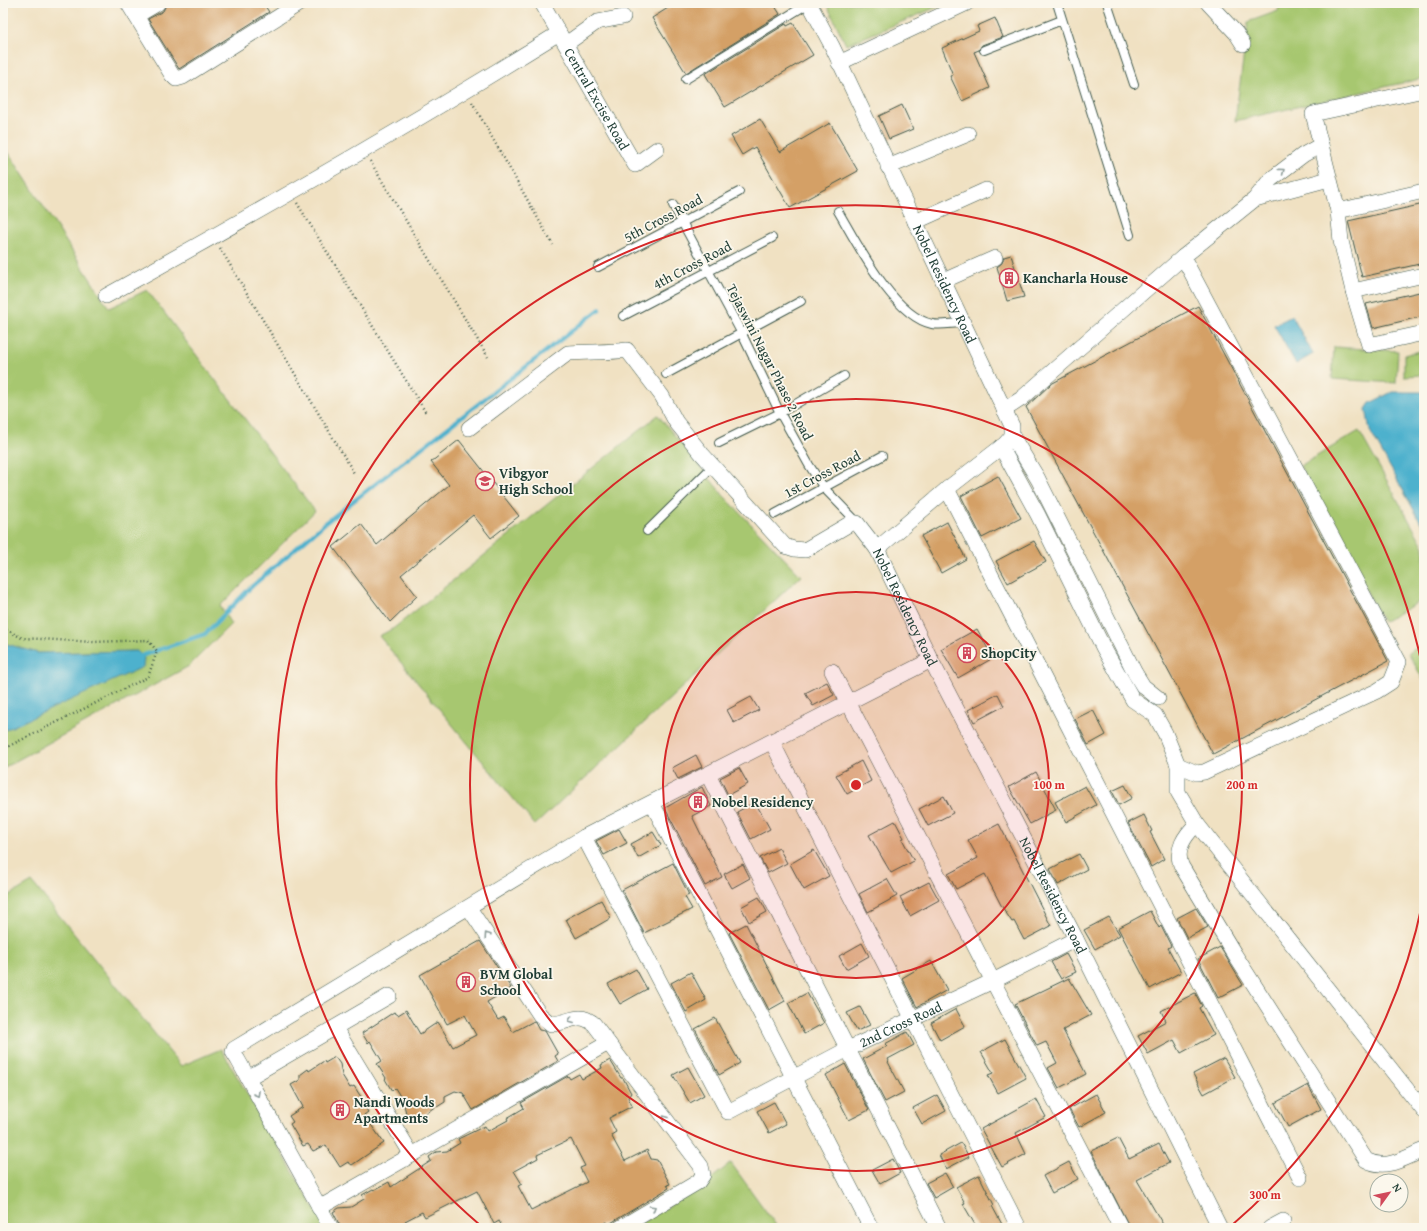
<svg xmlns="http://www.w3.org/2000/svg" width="1427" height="1231" viewBox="0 0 1427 1231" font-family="'Gentium Book Plus',serif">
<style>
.green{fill:#a7c770;stroke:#638252}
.water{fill:#4eb1cd;stroke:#367780}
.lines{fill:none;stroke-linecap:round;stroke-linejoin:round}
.stream{stroke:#4eb1cd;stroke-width:4}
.building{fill:#d4a066;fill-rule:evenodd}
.service-casing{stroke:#3e5649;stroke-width:10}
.minor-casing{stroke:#3e5649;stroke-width:16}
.path{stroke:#3e5649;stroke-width:2.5;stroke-dasharray:1 3;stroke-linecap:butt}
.service{stroke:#fff;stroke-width:8}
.minor{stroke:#fff;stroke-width:15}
.oneway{stroke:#8f9e9a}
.ring{fill:none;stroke:#d62828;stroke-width:2}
.labels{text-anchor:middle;stroke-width:3.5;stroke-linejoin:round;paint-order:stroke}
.street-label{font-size:14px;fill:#1f3d34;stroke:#fbf7ec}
.poi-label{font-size:14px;font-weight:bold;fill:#1f3d34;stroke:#fbf7ec;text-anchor:start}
.centre{fill:#d62828;stroke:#fbf7ec;stroke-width:2}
.ring-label{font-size:12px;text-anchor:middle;font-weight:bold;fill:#d62828;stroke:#fbf7ec;stroke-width:3.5;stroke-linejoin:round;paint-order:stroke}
</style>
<rect width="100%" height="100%" fill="#fbf7ec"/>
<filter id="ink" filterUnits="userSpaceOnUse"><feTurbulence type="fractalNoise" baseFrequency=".025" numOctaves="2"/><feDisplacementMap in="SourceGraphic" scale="8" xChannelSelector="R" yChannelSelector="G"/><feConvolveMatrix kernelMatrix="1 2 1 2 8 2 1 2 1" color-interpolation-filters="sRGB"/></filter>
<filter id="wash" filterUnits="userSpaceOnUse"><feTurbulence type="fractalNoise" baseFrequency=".012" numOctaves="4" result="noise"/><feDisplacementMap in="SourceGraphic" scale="16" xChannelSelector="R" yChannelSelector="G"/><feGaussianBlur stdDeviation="0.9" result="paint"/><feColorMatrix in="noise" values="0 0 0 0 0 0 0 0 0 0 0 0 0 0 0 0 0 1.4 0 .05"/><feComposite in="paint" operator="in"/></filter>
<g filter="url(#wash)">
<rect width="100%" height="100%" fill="#f0e1c2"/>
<path class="green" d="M826,3H947L846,45Z
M1280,3H1424V78L1235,121L1248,22L1278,11Z
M3,144L109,308L147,290L315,511L220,606L231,624L189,666L3,768V731L71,699L137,651L38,653L3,643Z
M1334,347L1398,351L1396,383L1332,379Z
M1424,350V375L1404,376V355Z
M658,415L723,495L801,576L535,825L379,636L394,628Z
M1359,431L1424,547V599L1383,622L1300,466Z
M1424,644V681L1408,653Z
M32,882L181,1066L221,1049L326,1228H3V899Z
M731,1163L778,1228H633L703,1185Z"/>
<path class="water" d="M1292,316L1313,354L1296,364L1274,325Z
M1392,392H1424V528L1370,431L1366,409L1370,403Z
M3,643L38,653L137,651L144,658L143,667L3,731Z"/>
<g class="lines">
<path class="stream" d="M138,657L205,634L250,588L324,524L600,309"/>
</g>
<g id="blocks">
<path class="building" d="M167,3H263L269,12L179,69L148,19L163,11Z
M676,3H773L780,14L686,73L652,18Z
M995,18L1003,37L982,45L979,50L974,52L990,88L962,101L950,76L953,75L942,48L979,31L977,26Z
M793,23L813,55L725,107L705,74L786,24L787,26Z
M902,105L913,129L889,139L879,116Z
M760,119L780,152L830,123L858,171L790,208L755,147L742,155L731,136Z
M1424,204V263L1362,277L1348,221Z
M1011,255L1024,297L1007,301L997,267L1002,263L1004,257Z
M1424,291V316L1373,328L1366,304Z
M1198,306L1388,661L1213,754L1026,407L1051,384Z
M459,440L519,516L491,538L473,515L401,575L417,596L390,622L333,547L361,524L377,545L449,485L431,462Z
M998,476L1021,518L982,538L961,496Z
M947,522L966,559L941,573L921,536Z
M1034,541L1046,562L1008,583L996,561Z
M977,629L993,658L958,678L941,649Z
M827,682L834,695L813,706L805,693Z
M998,694L1004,706L974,722L968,710Z
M751,697L759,710L734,723L727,710Z
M1093,710L1106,735L1088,745L1075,719Z
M696,755L702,767L678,779L672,768Z
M861,761L871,781L847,794L836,775Z
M739,768L748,784L728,795L720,778Z
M1036,772L1056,810L1030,824L1009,787Z
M1125,785L1132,798L1119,805L1112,791Z
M1085,786L1096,805L1066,822L1055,802Z
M702,787L711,806L692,816L722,877L705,886L665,808Z
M944,796L953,813L928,826L919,809Z
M755,802L770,829L751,839L737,812Z
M1144,815L1152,831L1150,832L1164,859L1151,867L1128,823Z
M895,821L904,838L902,839L914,861L891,873L869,835Z
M999,824L1051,926L1024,940L1014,921L1012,922L1001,905L985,874L956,889L948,874L978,858L968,840Z
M619,829L627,843L604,855L596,841Z
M653,832L661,845L638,858L631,844Z
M779,848L787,863L768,873L760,858Z
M814,850L829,876L804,890L790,864Z
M1079,854L1087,869L1058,885L1050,869Z
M673,863L689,895L685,897L692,909L644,933L622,890Z
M743,864L750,878L732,888L724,874Z
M887,879L897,896L868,912L859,894Z
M929,882L939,900L910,916L900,897Z
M759,897L767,912L749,922L741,907Z
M601,900L611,918L576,938L566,919Z
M1196,908L1208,927L1187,938L1177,918Z
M1150,911L1159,928L1161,926L1171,946L1168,948L1181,972L1150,989L1118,928Z
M1109,917L1120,935L1095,949L1084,930Z
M746,924L785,1001L769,1010L729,933Z
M480,941L511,988L487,1002L498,1020L504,1017L513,1032L534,1021L539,1030L545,1031L558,1054L555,1056L558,1061L473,1110L463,1093L455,1091L445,1096V1102L437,1107L436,1106L422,1116L420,1113L410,1120L406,1113L403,1101L395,1088L392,1091L385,1079L386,1078L377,1064L382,1061L370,1041L368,1043L362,1033L394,1012L398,1015L406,1010L420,1034L438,1022L453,1047L476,1035L465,1015L447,1024L420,975Z
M862,943L869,956L846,969L839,956Z
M1220,947L1243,985L1218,998L1198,959Z
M1066,954L1076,972L1061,979L1051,962Z
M931,961L947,990L917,1007L902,978Z
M636,969L647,989L620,1004L608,984Z
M691,972L706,1000L686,1012L671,983Z
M1069,978L1091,1015L1063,1030L1086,1074L1059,1088L1048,1068L1057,1063L1046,1042L1037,1046L1015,1004Z
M807,993L824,1023L804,1034L788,1003Z
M1195,993L1202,1006L1199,1008L1214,1035L1181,1053L1174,1040L1148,1054L1138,1036L1166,1021L1161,1011Z
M860,1007L870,1025L857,1031L847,1013Z
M956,1009L965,1026L940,1040L931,1023Z
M715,1018L740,1063L719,1075L695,1029Z
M907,1032L914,1045L888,1059L889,1061L888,1062L904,1092L885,1102L863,1059L887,1046L885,1044Z
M1005,1039L1026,1078L998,1093L988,1075L993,1073L981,1052Z
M335,1057L340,1064L342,1075L350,1088L354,1086L361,1097L359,1098L368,1112L364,1115L384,1143L352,1165L348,1162L340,1167L326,1145L313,1151L308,1144L303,1146L290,1124L293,1122L289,1116L303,1107L291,1085L300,1080V1075L308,1069L309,1071L324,1061L325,1063Z
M1224,1058L1235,1077L1204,1094L1193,1074Z
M610,1060L621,1078H623L631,1093L628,1097L632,1106L609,1118L616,1132L611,1135L625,1161L647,1150L651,1159L657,1160L670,1184L667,1185L669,1188L614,1221L608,1225L607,1222L597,1228H503L499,1221L494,1224L477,1191L425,1217L422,1212L405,1221L409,1228H341L333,1212L339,1208L351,1207L364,1199L362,1195L373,1189L374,1190L389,1182L391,1187L431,1161L429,1157L436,1152L447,1151L460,1143L458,1139L485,1126L488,1131L508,1120L507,1118L524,1108L521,1103L568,1076L570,1079L579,1074L582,1079L602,1068L601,1065ZM571,1139L585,1166L580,1168L587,1182L531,1210L518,1186L522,1184L514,1171L538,1158L537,1155Z
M845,1064L869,1110L849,1120L826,1075Z
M688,1067L704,1095L690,1103L673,1075Z
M1308,1085L1321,1109L1288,1127L1275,1103Z
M1096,1094L1106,1112L1079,1127L1069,1109Z
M937,1095L946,1111L922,1124L913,1108Z
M1036,1099L1046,1117L1016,1133L1026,1154L1002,1167L981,1129Z
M774,1102L786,1124L769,1133L757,1111Z
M1118,1138L1129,1159L1159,1144L1169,1163L1137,1180L1165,1228H1130L1091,1151Z
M961,1143L969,1157L946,1169L939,1155Z
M893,1159L900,1173L880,1184L872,1170Z
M1069,1162L1078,1179L1052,1193L1043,1176Z
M945,1173L953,1187L934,1198L926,1183Z
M979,1175L994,1205L992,1206L1004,1228H977L963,1204L965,1203L956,1187Z"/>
</g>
</g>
<g filter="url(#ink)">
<use href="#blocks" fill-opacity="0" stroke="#3e5649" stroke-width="1"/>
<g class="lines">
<g class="service-casing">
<path id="service" d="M1057,3L1130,235
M1107,3L1134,84
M984,50L1062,20
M686,79L809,3
M673,205L741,332L780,413L809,465L824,488L857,522
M838,211C857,243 893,316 932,324C941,326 953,323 963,323
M598,267L739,192
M623,316L772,238
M666,374L801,301
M719,443L780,413L844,376
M775,514L882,456
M647,531L713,466"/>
</g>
<g class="minor-casing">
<g id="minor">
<path d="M128,3L172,75L176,79L183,77L300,3"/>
<path id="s1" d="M809,3L832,46L1012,426V436L1005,444L947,489L877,549L931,660L1076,939L1220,1228"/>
<path d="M1208,3L1236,33L1243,44"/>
<path d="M136,16L158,3"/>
<path id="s2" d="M559,33L635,165L657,149"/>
<path d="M566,44L597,22L623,17"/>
<path d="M839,63L967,3"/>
<path d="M1424,90L1313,114L1338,211L1341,241L1353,291L1369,345L1424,333"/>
<path d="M888,167L968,134"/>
<path d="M1255,199L1329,179"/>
<path d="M1338,211L1424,191"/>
<path d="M915,222L986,190"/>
<path d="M943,281L995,258"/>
<path d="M1353,291L1424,275"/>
<path d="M106,296C259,212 411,125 559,33L542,3"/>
<path d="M1004,410L1021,399L1183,257L1255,199L1270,180L1303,155L1321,145"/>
<path d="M469,428L568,353C588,351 607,353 627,350L662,396L676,422L702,454L785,546L794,549L805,550L851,523H857L877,549"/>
<path d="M1012,436L1038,479L1135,673L1143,686L1158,698"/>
<path d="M1001,447L1038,515L1103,647L1133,700L1155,715L1165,733L1178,765V792L1197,824L1424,1111"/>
<path d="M947,489L1300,1178"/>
<path d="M832,671L1121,1228"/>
<path d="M772,742L1019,1228"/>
<path d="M1178,765L1197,773L1204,772L1377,691L1391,682L1399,662L1183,257"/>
<path d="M708,775L939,1228"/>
<path d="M652,803L871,1228"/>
<path d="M1197,824C1185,835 1174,851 1182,867L1235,955L1366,1160C1386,1171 1404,1158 1424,1150"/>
<path id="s3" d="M584,837L728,1112L848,1049L993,981L1076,939"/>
<path d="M469,908L540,1015L551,1024C570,1023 578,1011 594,1024L701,1166L703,1175L698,1182L620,1228"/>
<path d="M335,1028L412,1155"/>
<path d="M248,1078L389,996"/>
<path d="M319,1208L608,1043"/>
<path d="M331,1228L238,1060L233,1052L234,1049L584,837L931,660"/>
<path d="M1270,1228L1283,1221"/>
</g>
</g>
<path class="path" d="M472,102L553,245
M370,161L488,357
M297,203L426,413
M220,248L354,473
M3,628L22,638L94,642L148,640L157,651L148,677L3,749"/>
<use href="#service" class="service"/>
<use href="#minor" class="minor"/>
</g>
<defs><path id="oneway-chevron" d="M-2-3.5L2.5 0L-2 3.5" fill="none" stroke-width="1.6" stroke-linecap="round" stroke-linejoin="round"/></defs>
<g class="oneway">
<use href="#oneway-chevron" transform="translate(1282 171) rotate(-37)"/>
<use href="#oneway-chevron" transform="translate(487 935) rotate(-124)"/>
<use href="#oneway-chevron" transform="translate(571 1020) rotate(159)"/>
<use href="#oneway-chevron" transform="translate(257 1094) rotate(61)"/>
<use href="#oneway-chevron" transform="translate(665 1118) rotate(-127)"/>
<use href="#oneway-chevron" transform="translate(653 1208) rotate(-31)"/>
</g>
</g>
<circle cx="856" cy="785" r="193" fill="#d62828" fill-opacity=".12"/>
<g class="ring">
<circle cx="856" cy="785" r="193"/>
<circle cx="856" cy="785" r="386"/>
<path d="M1423 900A579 579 0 0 1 1232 1225M480 1225A579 579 0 1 1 1423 670"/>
</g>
<defs>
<g id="building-ring" transform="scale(1)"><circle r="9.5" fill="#fbf7ec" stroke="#d1495b" stroke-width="1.5"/><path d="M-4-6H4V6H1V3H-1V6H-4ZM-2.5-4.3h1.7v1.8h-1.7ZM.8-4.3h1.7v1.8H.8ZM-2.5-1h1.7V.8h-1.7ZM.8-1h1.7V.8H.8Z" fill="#d1495b"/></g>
<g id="school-ring" transform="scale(1)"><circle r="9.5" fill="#fbf7ec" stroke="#d1495b" stroke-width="1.5"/><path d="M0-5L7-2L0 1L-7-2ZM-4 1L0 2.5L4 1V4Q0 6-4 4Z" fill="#d1495b"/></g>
</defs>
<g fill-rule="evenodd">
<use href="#building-ring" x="1009" y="278"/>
<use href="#school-ring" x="485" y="481"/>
<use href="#building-ring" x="967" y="653"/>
<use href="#building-ring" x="698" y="802"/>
<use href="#building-ring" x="466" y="982"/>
<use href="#building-ring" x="340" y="1110"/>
</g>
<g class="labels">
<g class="street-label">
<text dy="5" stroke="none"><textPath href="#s2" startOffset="76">Central Excise Road</textPath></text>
<text transform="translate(663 218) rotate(-28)" y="5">5th Cross Road</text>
<text transform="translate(692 265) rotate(-28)" y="5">4th Cross Road</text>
<text dy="5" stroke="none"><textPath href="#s1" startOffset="312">Nobel Residency Road</textPath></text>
<text transform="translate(770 362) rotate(63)" y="5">Tejaswini Nagar Phase 2 Road</text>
<text transform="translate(822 474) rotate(-28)" y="5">1st Cross Road</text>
<text dy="5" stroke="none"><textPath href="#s1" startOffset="720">Nobel Residency Road</textPath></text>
<text dy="5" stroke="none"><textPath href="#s1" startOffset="1044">Nobel Residency Road</textPath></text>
<text dy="5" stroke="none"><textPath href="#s3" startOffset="504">2nd Cross Road</textPath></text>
</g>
<g class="poi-label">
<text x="1023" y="283">Kancharla House</text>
<text x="499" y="478">Vibgyor<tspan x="499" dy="16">High School</tspan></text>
<text x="981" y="658">ShopCity</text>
<text x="712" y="807">Nobel Residency</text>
<text x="480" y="979">BVM Global<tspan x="480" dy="16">School</tspan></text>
<text x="354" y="1107">Nandi Woods<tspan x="354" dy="16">Apartments</tspan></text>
</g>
</g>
<circle cx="856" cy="785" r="6" class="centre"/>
<g class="ring-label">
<text x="1049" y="789">100 m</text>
<text x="1242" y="789">200 m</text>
<text x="1265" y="1199">300 m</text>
</g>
<rect width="1427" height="1231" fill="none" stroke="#fbf7ec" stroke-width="16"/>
<g transform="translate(1389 1193) rotate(57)"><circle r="19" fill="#fbf7ec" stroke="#a3ada2"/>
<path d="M0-3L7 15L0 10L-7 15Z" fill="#d1495b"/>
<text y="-6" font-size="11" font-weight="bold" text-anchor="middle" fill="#1f3d34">N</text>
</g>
</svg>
